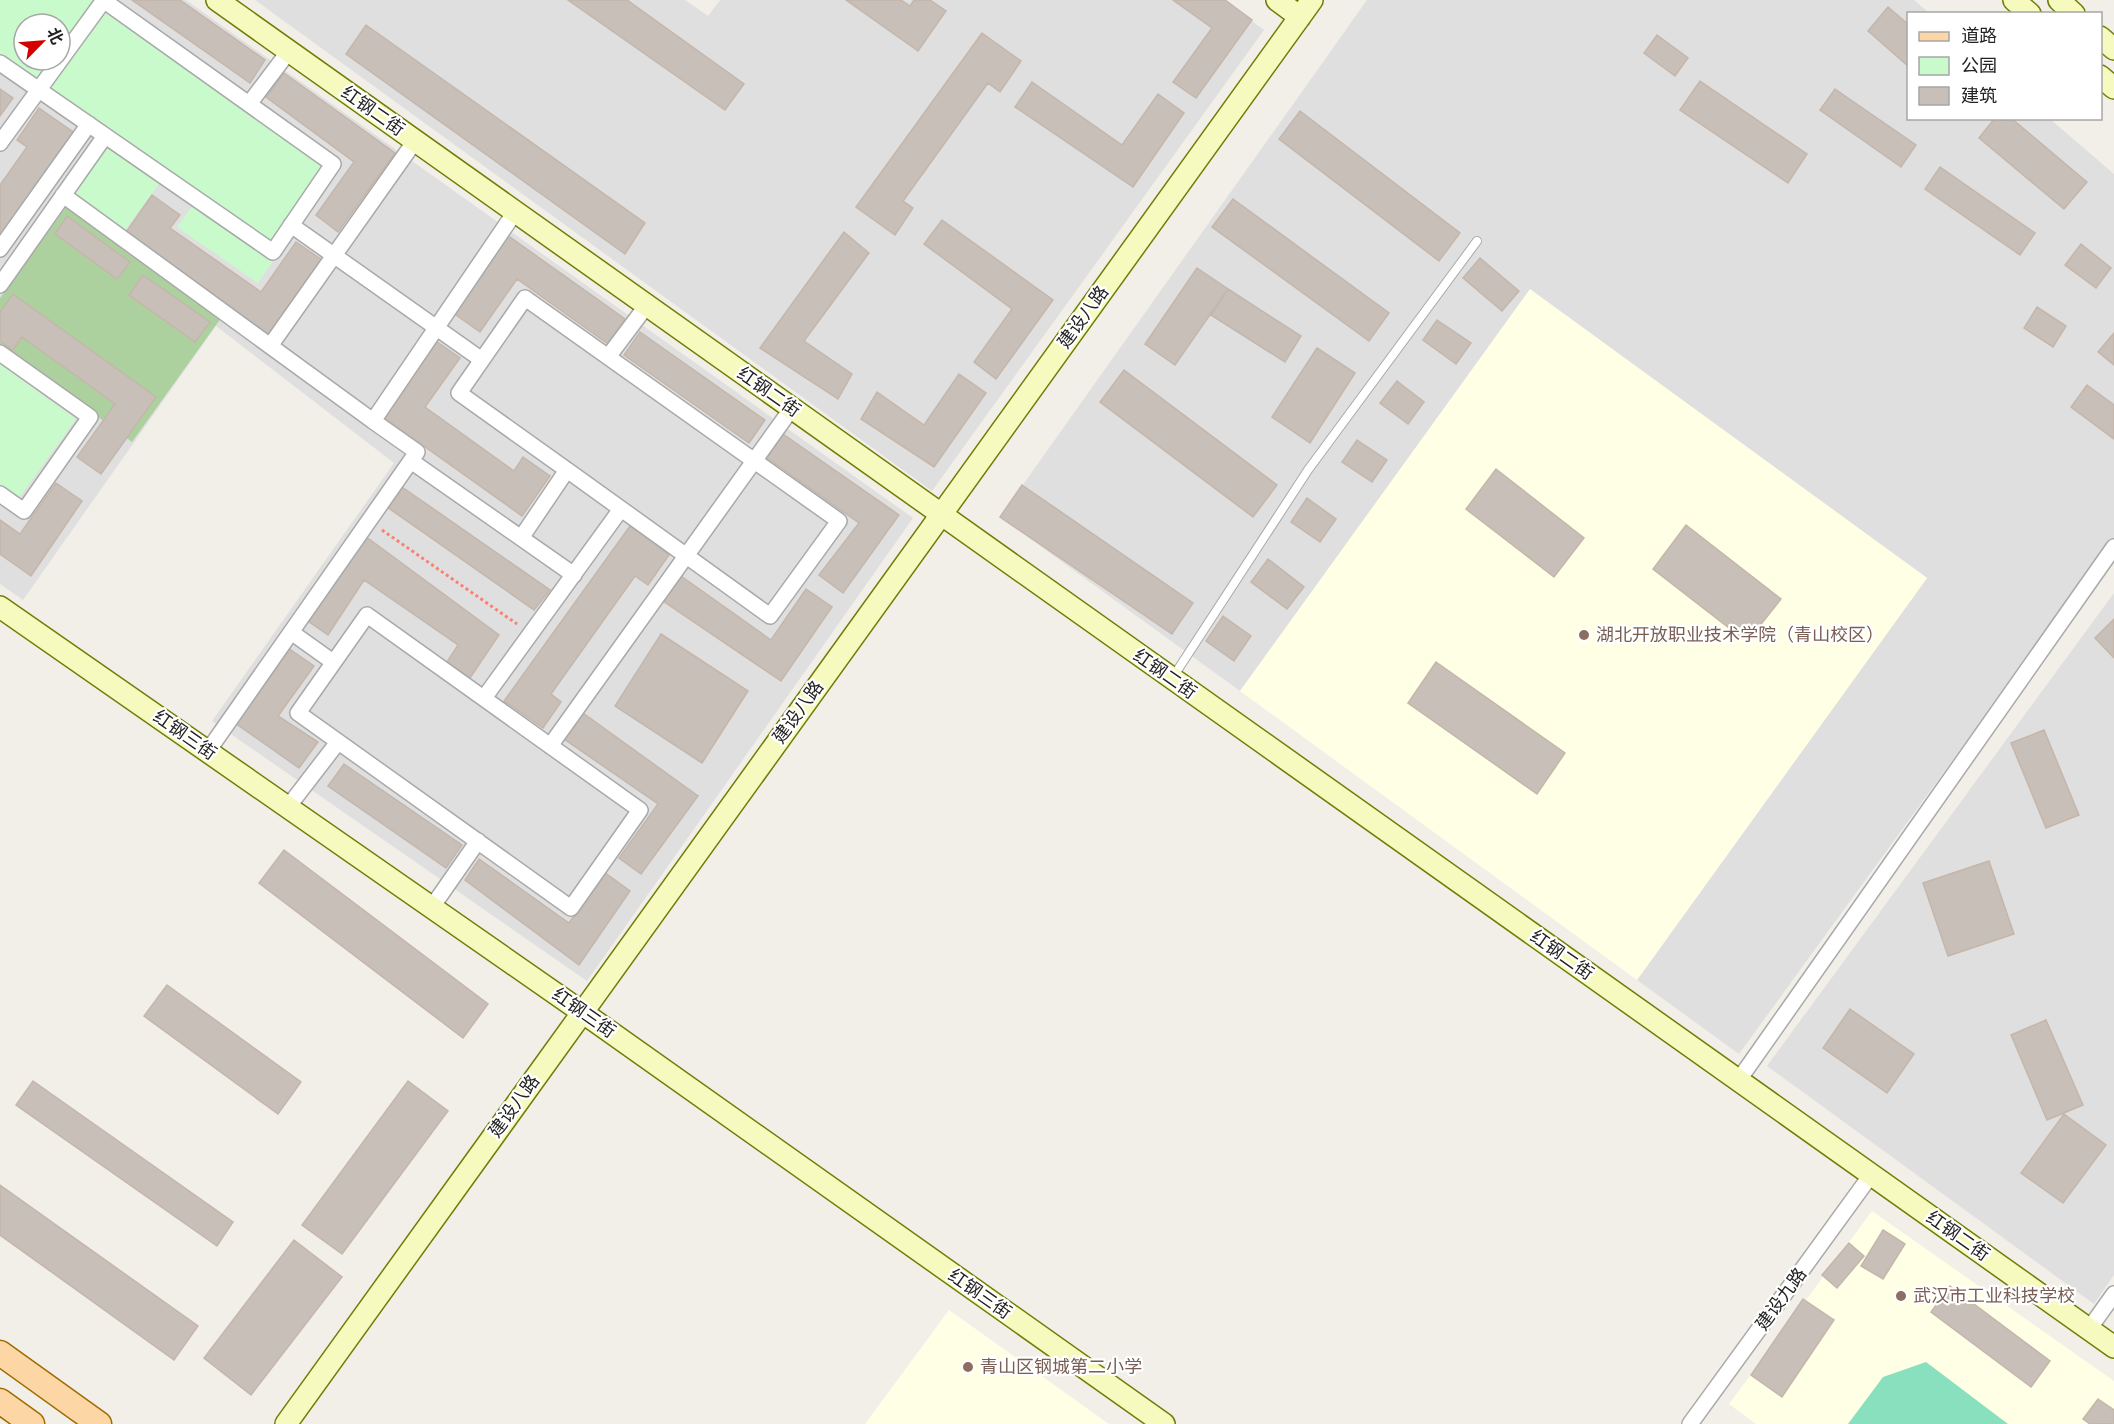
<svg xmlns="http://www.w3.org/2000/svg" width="2114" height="1424" viewBox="0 0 2114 1424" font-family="'Archivo Narrow','Noto Sans SC',sans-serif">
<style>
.residential{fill:#e0dfdf;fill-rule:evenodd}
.education{fill:#ffffe5}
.forest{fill:#add19e}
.park{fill:#c8facc;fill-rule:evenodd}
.pitch{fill:#88e0be}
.building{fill:#c7bfb8;stroke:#c4b6ab;stroke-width:1.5}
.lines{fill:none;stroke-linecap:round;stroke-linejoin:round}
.lane-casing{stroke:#a9a9a9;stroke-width:10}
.street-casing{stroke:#a9a9a9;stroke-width:18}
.secondary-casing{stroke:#707d05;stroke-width:24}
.primary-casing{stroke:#a06b00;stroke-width:27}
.path{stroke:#fa8072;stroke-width:3;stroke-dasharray:3 3;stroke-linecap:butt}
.lane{stroke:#fff;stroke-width:8}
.street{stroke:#fff;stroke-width:15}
.secondary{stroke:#f7fabf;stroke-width:21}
.primary{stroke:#fcd6a4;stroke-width:24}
.education-dot{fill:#8d6e63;stroke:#fff;stroke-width:2}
.labels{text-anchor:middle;stroke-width:4.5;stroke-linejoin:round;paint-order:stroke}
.street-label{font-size:18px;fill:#222;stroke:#fff}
.education-label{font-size:18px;fill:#785e54;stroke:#fff;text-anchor:start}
</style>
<rect width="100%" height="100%" fill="#f2efe9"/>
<path class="residential" d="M0,0H186L913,518L587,981L212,721L394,463L216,326L23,600L0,584ZM24,24H60V60H24Z
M255,0H685L708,16L720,0H1223L1264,30L932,491Z
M1367,0H1914L1929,13L1908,14V118L2050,119L2114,174V538L1739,1054L1637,980L1927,578L1530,290L1240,691L1000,517Z
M2114,593V1275L2094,1304L1767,1066Z"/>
<path class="education" d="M1530,289L1927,578L1637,980L1240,691Z
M1872,1211L2114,1381V1424H1756L1729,1404Z
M949,1310L1109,1424H865Z"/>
<path class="forest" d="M67,206L221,318L132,442L0,345V298Z"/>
<path class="park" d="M0,0H95L325,166L270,244L0,54ZM24,24H60V60H24Z
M107,145L159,184L123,233L71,194Z
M193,205L273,261L258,283L177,227Z
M0,364L76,419L19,498L0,485Z"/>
<path class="pitch" d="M1926,1362L2008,1424H1848L1883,1377Z"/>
<path class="building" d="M132,0H180L265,60L250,83Z
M568,0H627L744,84L725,110Z
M846,0H901L910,6L914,0H930L946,11L918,51Z
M1173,0H1225L1252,20L1196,98L1173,82L1212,28Z
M1888,7L1908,24V66L1868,31Z
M366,25L645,223L625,254L346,54Z
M982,33L1021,61L1000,92L988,83L903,201L913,208L895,235L856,207Z
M1657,35L1688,58L1675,76L1644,53Z
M284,73L395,153L338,232L316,215L354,162L266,97Z
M1700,81L1807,154L1788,183L1680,110Z
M1032,82L1122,145L1158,94L1184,113L1133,187L1015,107Z
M0,89L13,98L0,116Z
M1835,89L1916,145L1901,167L1820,110Z
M39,108L76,134L0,242V185L27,147L17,140Z
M1300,111L1460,233L1439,261L1279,139Z
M1995,118H2011L2087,182L2064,209L1979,138Z
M1940,167L2035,233L2020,255L1925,189Z
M152,195L180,215L170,228L261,292L296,242L322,260L268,337L124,235Z
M1233,199L1389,313L1369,341L1212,227Z
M67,216L130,262L117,279L55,234Z
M942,220L1053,300L996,379L974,362L1012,309L924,244Z
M844,232L869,253L804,341L852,374L838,399L760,348Z
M507,235L625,319L608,344L517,279L480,332L452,312Z
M2081,244L2111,268L2096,288L2065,265Z
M1480,258L1519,291L1502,311L1463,278Z
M1197,268L1228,289L1175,365L1145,344Z
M143,275L210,322L195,342L129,295Z
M1228,289L1301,336L1285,362L1211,315Z
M13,294L156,397L101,474L77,457L115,404L22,337L13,350L0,341V312Z
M2037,307L2066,326L2053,347L2024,328Z
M1437,320L1471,343L1456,364L1423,340Z
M640,332L765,420L749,443L624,355Z
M2114,333V365L2098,352Z
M433,339L460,358L425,407L514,471L523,457L550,476L522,516L379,414Z
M1317,348L1355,373L1310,443L1272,417Z
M1124,370L1277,485L1253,517L1100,402Z
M959,374L986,393L934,467L861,419L877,392L924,425Z
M1397,381L1424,402L1408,424L1380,403Z
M2087,385L2114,405V439L2071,407Z
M783,434L899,515L843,593L819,575L859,523L767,458Z
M1357,440L1387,460L1372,482L1342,462Z
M1496,469L1584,538L1554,577L1466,509Z
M56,483L82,501L31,576L0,554V520L20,534Z
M1022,485L1193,603L1172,634L1000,517Z
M402,487L550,590L534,610L387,507Z
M1307,498L1336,519L1320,542L1291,522Z
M1686,525L1781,599L1747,642L1653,569Z
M630,526L669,555L648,585L635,576L551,694L561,702L543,728L504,701Z
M361,533L499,635L470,678L447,662L458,645L364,580L328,635L305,619Z
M1268,559L1304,587L1287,609L1251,582Z
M681,576L771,640L806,589L832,607L781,681L663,601Z
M1223,616L1251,636L1234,661L1206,641Z
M2114,619V658L2095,638Z
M661,634L748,691L702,763L615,706Z
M288,648L314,666L278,716L318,742L299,768L235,723Z
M1436,662L1565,753L1537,794L1408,703Z
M583,713L698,796L641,874L619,858L658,804L564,739Z
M2044,730L2079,815L2046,828L2011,743Z
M344,764L462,845L446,868L328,786Z
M284,850L488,1004L463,1038L259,883Z
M479,859L569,923L604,872L630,891L579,965L465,880Z
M1989,861L2014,934L1948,956L1923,883Z
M167,985L301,1082L278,1114L144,1016Z
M1850,1009L1914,1054L1887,1093L1823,1048Z
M2046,1020L2083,1105L2047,1120L2011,1035Z
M33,1081L233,1222L217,1246L16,1105Z
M408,1081L448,1111L342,1254L302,1225Z
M2064,1114L2106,1145L2063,1203L2021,1173Z
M0,1185L198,1326L174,1360L0,1235Z
M1883,1230L1905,1244L1883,1279L1861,1266Z
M294,1240L342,1277L251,1395L204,1358Z
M1849,1243L1864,1256L1837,1288L1822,1275Z
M1950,1286L2050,1361L2031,1387L1931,1312Z
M1803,1299L1834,1320L1782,1397L1751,1375Z
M2098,1399L2114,1410V1424H2090L2083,1419Z"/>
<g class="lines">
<g class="lane-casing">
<path id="lane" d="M1173,677L1308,470L1477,241"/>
</g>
<g class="street-casing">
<path id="street" d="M0,63L273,252L333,164L103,0
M249,104L289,51
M0,143L104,0
M63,195L373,421
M291,225L482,360
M0,249L89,124
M0,285L105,136
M270,346L415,141
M0,353L90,417L24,511L0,494
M608,357L647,305
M411,461L574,575
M521,538L567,470L459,393L525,298L839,521L770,616L567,470
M367,615L640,810L571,908L298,713Z
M291,632L333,662
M484,698L621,509
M550,746L792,408
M208,751L417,452L373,421L515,212
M288,807L338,742
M432,907L478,841
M1738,1081L2114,547
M2089,1329L2114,1294
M1690,1424L1871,1175"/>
</g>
<g class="secondary-casing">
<path id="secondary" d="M217,0L2114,1347
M1277,0L1300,17
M2014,0L2030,14
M2059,0L2074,14
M2100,37L2114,49
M2100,76L2114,88
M0,607L582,1012L1164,1424
M286,1424L1312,0"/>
</g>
<g class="primary-casing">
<path id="primary" d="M0,1353L99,1424
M0,1401L32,1424"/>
</g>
<path class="path" d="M382,530L517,624"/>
<use href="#lane" class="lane"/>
<use href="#street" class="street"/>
<use href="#secondary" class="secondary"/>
<use href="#primary" class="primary"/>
</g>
<g class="education-dot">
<circle cx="1584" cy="635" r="6"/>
<circle cx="1901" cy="1296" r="6"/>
<circle cx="968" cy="1367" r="6"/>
</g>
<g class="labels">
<g class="street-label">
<text transform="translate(373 111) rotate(35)" y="6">红钢二街</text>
<text transform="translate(1083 317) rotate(-54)" y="6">建设八路</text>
<text transform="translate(769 392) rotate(35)" y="6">红钢二街</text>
<text transform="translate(1165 674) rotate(35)" y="6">红钢二街</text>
<text transform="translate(798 712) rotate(-54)" y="6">建设八路</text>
<text transform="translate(185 735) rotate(35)" y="6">红钢三街</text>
<text transform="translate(1562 955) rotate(35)" y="6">红钢二街</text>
<text transform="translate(584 1013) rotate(35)" y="6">红钢三街</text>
<text transform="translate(514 1106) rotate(-54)" y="6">建设八路</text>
<text transform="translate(1958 1236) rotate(35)" y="6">红钢二街</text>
<text transform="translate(980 1294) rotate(35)" y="6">红钢三街</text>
<text transform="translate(1781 1299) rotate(-54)" y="6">建设九路</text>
</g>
<g class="education-label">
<text x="1596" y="641">湖北开放职业技术学院（青山校区）</text>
<text x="1913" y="1302">武汉市工业科技学校</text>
<text x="980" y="1373">青山区钢城第二小学</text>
</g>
</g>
<rect x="1907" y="12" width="195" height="108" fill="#ffffff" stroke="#a7a7a7" stroke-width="1.5"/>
<rect x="1919" y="32" width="30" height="9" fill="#fcd6a4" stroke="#a7a7a7" stroke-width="1.5"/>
<text x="1961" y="42" font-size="18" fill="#222222">道路</text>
<rect x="1919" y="57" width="30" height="18" fill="#c8facc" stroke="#a7a7a7" stroke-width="1.5"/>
<text x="1961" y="72" font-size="18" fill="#222222">公园</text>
<rect x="1919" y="87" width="30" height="18" fill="#c7bfb8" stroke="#a7a7a7" stroke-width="1.5"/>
<text x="1961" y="102" font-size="18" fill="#222222">建筑</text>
<g transform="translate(42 42) rotate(65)"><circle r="28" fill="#ffffff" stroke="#a7a7a7" stroke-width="1.5"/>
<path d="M0-4.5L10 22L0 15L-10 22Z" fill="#d40000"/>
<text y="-9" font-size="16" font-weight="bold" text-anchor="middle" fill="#222222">北</text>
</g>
</svg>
